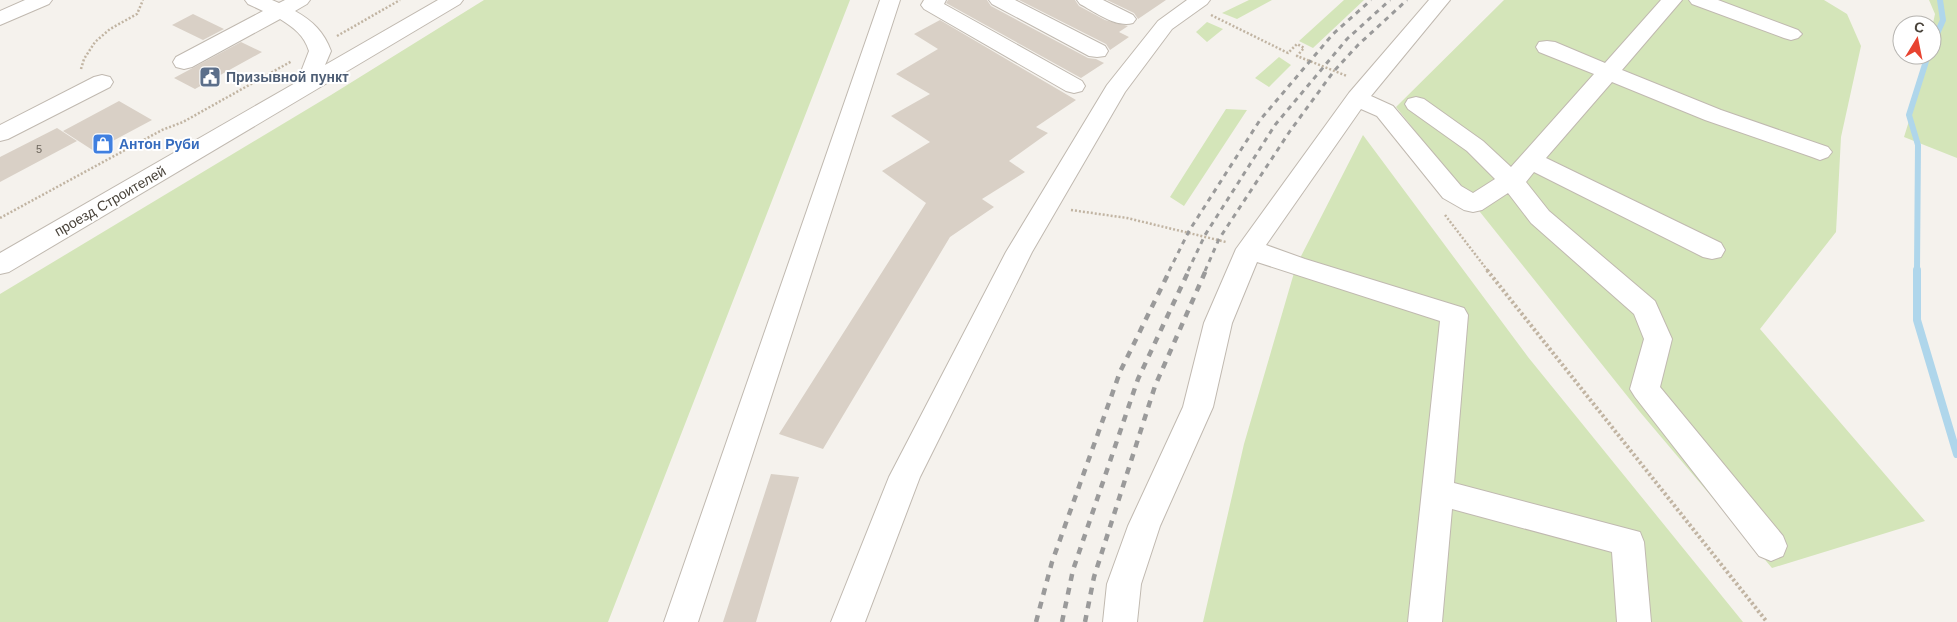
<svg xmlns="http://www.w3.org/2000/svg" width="1957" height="622" viewBox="0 0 1957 622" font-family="Arial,sans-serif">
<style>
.green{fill:#d4e5b9}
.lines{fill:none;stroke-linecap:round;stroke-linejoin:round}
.stream-far1{stroke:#afd6eb;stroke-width:6}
.stream{stroke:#afd6eb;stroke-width:8}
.building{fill:#d9d0c6}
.minor-casing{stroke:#c0b9b0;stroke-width:2}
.path-far1{stroke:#c1b4a2;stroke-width:2.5;stroke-dasharray:2 2;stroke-linecap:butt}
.path{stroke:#c1b4a2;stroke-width:4;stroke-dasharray:2.5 2.5;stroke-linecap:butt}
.minor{fill:#fff;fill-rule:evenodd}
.rail-far1{stroke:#9a9a9a;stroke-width:3;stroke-dasharray:5 5;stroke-linecap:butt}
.rail{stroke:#9a9a9a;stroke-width:4.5;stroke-dasharray:7 7;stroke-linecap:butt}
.labels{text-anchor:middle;stroke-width:4;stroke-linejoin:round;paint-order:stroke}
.number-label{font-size:11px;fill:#6d665d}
.service-label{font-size:14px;font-weight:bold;fill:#4e5e75;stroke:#fff;text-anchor:start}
.shop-label{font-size:14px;font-weight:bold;fill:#366cbe;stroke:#fff;text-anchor:start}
.street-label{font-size:14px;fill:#49433a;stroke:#fff}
</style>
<rect width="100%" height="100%" fill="#f5f2ed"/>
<path class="green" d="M484,0H850L608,622H0V294L331,95Z
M1249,0H1272L1237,19L1222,13Z
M1344,0H1364L1313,48L1299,41Z
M1504,0H1824L1847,14L1861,46L1841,137L1836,232L1760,329L1925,521L1772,568L1640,412L1396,107Z
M1929,0H1957V158L1904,137L1923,76L1927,55H1932V28L1935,14Z
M1207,22L1223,29L1207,42L1196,32Z
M1279,57L1291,65L1269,87L1255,78Z
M1226,109L1247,110L1184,206L1170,197Z
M1363,135L1528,357L1743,622H1203L1244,444L1296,266Z"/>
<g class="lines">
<path class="stream-far1" d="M1932,45L1943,20L1940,0
M1917,271L1918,145L1909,115L1928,55"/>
<path class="stream" d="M1917,270V320L1957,454"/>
</g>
<path class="building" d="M948,0H987L991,6L1088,58L1096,59L1104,63L1081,78L946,3Z
M1019,0H1075L1079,6L1105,20L1128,26L1119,32L1129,37L1110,50L1106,44Z
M1107,0H1166L1138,19L1134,13Z
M193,14L224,29L203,40L172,25Z
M940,20L1076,100L1036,127L1048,133L1009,161L1025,172L982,199L994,207L950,237L823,449L779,434L926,203L882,171L930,142L891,116L930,94L896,74L938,49L914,34Z
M241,42L262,52L195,89L174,78Z
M119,101L152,120L94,151L63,131Z
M57,128L77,141L0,182V157Z
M771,474L799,477L756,622H723Z"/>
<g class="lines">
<g class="minor-casing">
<path id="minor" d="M25,0H52L49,4L0,25V11Z
M245,0H272L279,3L285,0H310L307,4L295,11C313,21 324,32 331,51L325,65L438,0H463L460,4L9,272L0,274V253L297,82L309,51C304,35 294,28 280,19L192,67L184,69L176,67L173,62L176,57L263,11L248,4Z
M880,0H900L698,622H664Z
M924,0H946L944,4L1082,81L1085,86L1082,91L1074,93L1066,91L924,9L921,5Z
M989,0H1015L1105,46L1108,51L1105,56L1097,57L1089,56L992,4Z
M1077,0H1103L1133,15L1136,19L1133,23C1116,28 1095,12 1080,4Z
M1187,0H1210L1207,4L1172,29L1125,92L1032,252L920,477L865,622H831L889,477L1006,252L1107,85L1158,21Z
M1429,0H1450L1371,96L1393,106L1461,186L1473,193L1495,179L1467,151L1408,109L1405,104L1408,99L1416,97L1424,99L1483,141L1511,167L1594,74L1539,52L1536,47L1539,42L1547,41L1555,42L1605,63L1661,0H1682L1622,70L1721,110L1828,147L1832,152L1828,157L1820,160L1812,157L1705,120L1612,82L1546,158L1721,243L1725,250L1721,257L1712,259L1703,257L1534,172L1526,182L1549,211L1655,301L1672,339L1660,387L1783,536L1787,546L1783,556L1771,561L1759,556L1635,397L1630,389L1644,339L1634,314L1531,223L1508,193L1482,210L1473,212L1464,210L1443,198L1377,116L1361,109L1266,245L1305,259L1464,308L1468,315L1454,483L1640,532L1644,542L1651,622H1617L1612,552L1452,509L1442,622H1408L1440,321L1257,262L1232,323L1213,407L1160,526L1141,584L1137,622H1103L1107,584L1128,526L1183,407L1204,323L1236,249L1349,93Z
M1689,0H1718L1798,30L1802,34L1798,38L1791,40L1784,38L1692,4Z
M102,75L110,77L113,82L110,87L8,139L0,141V125L94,77Z"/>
</g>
<path class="path-far1" d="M1211,15L1288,53L1297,44L1304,48L1297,56L1347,76
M337,36L400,0
M81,69L84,59L95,42L110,29L137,14L143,0
M1071,210L1127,218L1226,242
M1445,215L1488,271
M0,218L162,130L183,122L292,61"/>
<path class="path" d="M1487,270L1767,622"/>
<use href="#minor" class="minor"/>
<path class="rail-far1" d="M1169,271L1189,231L1260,120L1333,34L1371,0
M1188,271L1205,235L1275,125L1347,39L1390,0
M1205,271L1219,239L1290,131L1334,71L1358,45L1407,0"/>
<path class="rail" d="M1036,622L1052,562L1120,372L1170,270
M1062,622L1073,570L1138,379L1189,270
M1085,622L1094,577L1155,386L1206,270"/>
</g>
<defs>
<g id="civic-square" transform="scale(1.125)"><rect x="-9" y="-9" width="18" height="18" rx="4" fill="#5c6f8a" stroke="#fff"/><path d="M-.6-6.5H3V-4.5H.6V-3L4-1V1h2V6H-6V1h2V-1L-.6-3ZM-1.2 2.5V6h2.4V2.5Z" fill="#fff"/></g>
<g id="shop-square" transform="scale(1.125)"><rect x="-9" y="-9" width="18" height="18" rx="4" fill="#3f7fe0" stroke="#fff"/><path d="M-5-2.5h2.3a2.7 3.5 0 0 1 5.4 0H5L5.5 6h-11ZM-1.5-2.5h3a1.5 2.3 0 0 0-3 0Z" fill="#fff"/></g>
</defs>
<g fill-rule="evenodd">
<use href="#civic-square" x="210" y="77"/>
<use href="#shop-square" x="103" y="144"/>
</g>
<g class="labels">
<g class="number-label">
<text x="39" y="153">5</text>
</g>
<g class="service-label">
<text x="226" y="82">Призывной пункт</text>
</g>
<g class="shop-label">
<text x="119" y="149">Антон Руби</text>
</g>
<g class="street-label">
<text transform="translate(110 201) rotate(-30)" y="5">проезд Строителей</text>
</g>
</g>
<g transform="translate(1917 40) rotate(10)"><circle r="24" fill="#ffffff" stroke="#b6b4b0"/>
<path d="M0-4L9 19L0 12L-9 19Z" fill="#e84330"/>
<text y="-8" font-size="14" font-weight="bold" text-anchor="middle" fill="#49433a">С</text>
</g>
</svg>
